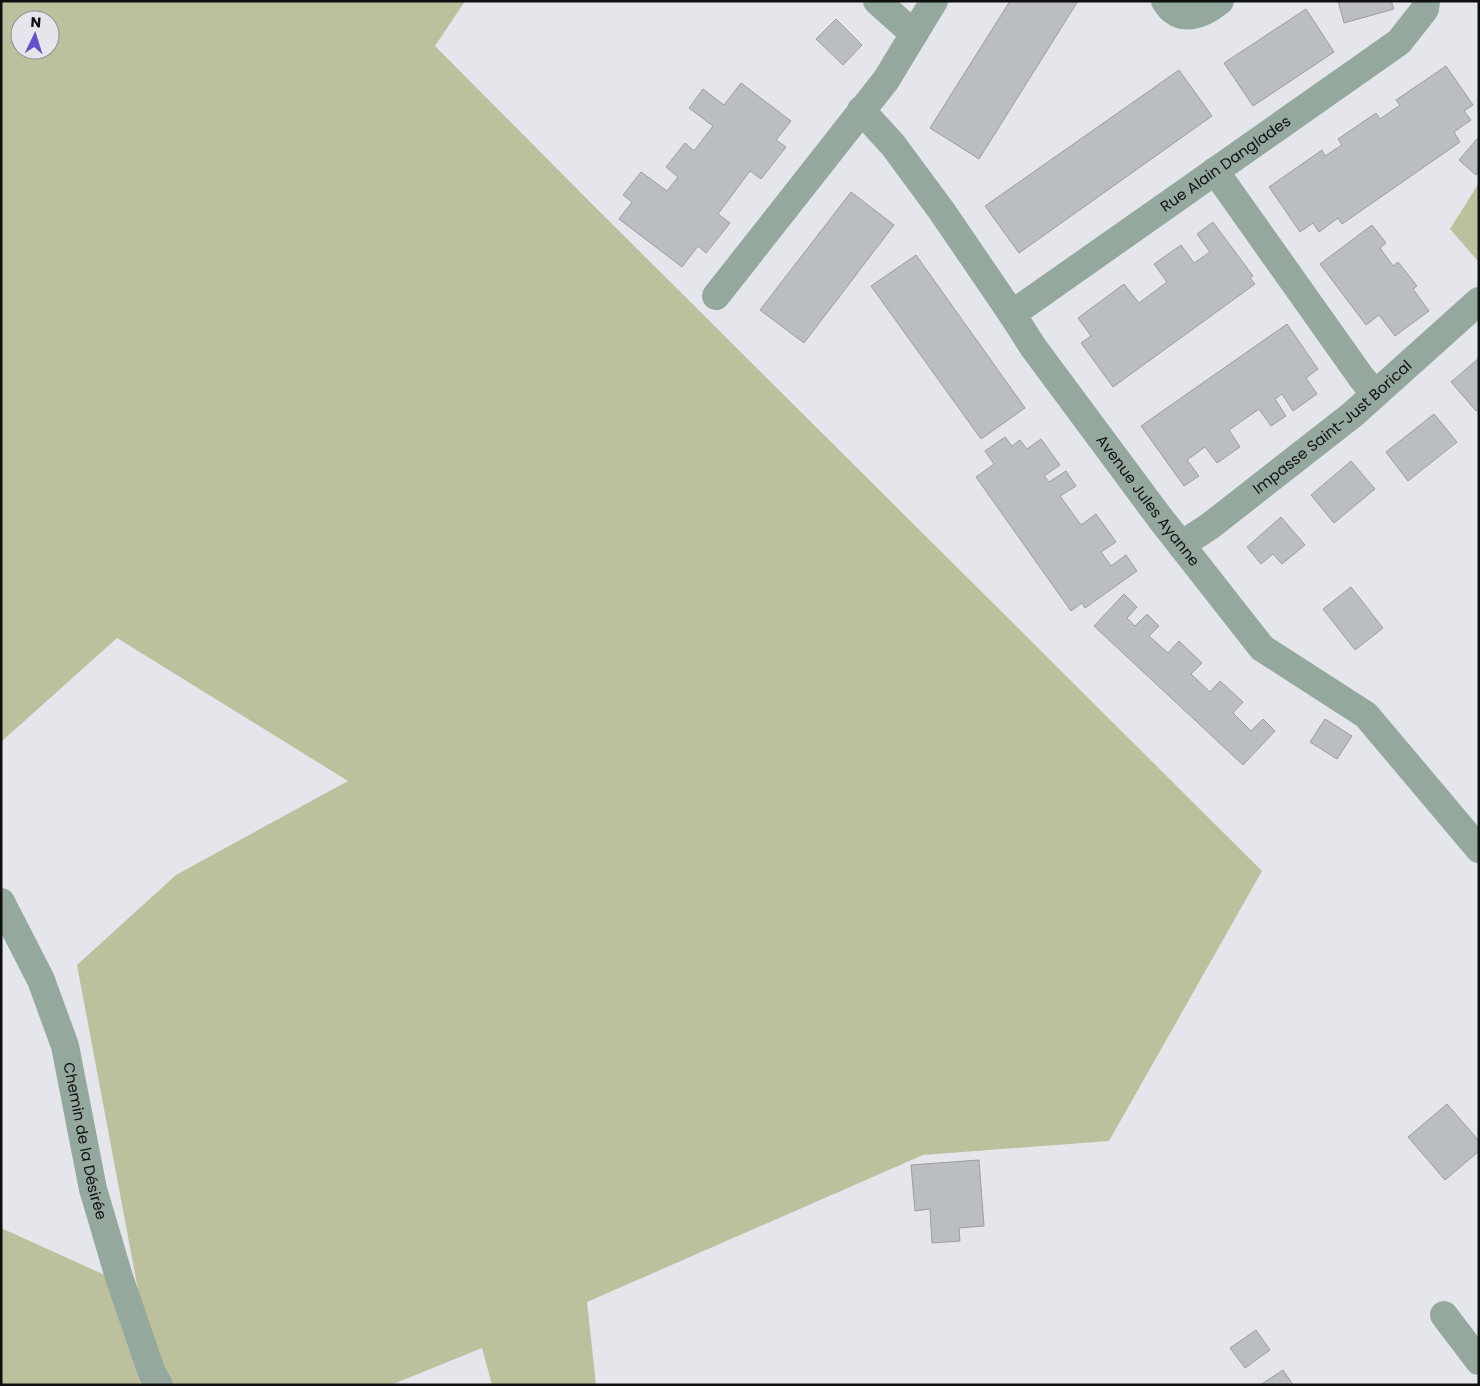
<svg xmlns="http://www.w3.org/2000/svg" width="1480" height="1386" viewBox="0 0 1480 1386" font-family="Poppins,sans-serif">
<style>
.green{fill:#bcc09d;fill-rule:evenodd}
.building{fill:#babdc2;stroke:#9b9da2}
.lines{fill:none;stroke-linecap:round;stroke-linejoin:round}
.minor{stroke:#95a89d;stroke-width:28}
.labels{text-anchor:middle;stroke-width:5;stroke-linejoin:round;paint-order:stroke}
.street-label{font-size:15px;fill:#0f0f11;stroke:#e4e6ec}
</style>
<rect width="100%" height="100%" fill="#e4e6ec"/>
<path class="green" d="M1,1H465L435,46L594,206L1262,871L1109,1141L923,1155L587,1302L596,1385H492L482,1348L391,1385H1V1228L138,1290L77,965L176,875L348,781L117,638L1,742ZM20,20H50V50H20Z
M1479,183V257L1477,260L1450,229Z"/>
<path class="building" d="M1010,1H1078L979,159L930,128Z
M1338,1H1391L1394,9L1344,23Z
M1306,9L1334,52L1253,106L1224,63Z
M836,19L862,45L843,65L816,39Z
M1446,66L1473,105L1464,111L1471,120L1454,132L1460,142L1342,224L1338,218L1319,232L1313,223L1300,232L1269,187L1322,150L1325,156L1342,145L1338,139L1376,113L1380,119L1400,105L1396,100Z
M1179,70L1212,116L1019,253L985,206Z
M741,83L791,121L776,140L786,147L761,179L750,171L718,214L730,223L706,253L698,246L682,267L619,219L632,202L623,195L641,172L667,191L678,177L666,167L685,143L694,151L713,126L689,108L703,89L724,105Z
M1477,139L1479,140V171L1476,175L1459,160Z
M851,192L894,225L804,343L760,310Z
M1213,222L1253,276L1250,278L1255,284L1113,387L1081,343L1091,336L1078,318L1124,284L1139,303L1167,282L1154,264L1181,245L1194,263L1210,252L1197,234Z
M1372,225L1386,243L1380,248L1393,266L1398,262L1417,286L1413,289L1429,311L1395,336L1379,315L1366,325L1320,264Z
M916,255L1025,408L981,439L871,286Z
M1287,324L1318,369L1306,378L1317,394L1293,411L1282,394L1275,399L1286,416L1271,426L1259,409L1229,430L1240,447L1217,463L1205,447L1187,460L1199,476L1184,486L1141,426Z
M1479,358V409L1476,411L1451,382Z
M1434,414L1457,442L1408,481L1386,452Z
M1005,437L1012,446L1020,440L1027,449L1041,439L1060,465L1044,476L1049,482L1066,471L1076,486L1060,496L1081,525L1096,514L1116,542L1101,552L1111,566L1126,555L1137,571L1085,608L1082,603L1071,611L976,477L994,464L985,451Z
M1351,461L1375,489L1334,523L1311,495Z
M1281,517L1305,545L1282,564L1273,554L1261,564L1247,547Z
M1351,587L1383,628L1355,650L1323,609Z
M1124,594L1137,607L1127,618L1135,626L1147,614L1159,626L1149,636L1168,653L1179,641L1202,663L1191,674L1210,692L1220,681L1243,702L1233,713L1251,731L1263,719L1275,731L1243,765L1094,626Z
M1325,719L1352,736L1337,759L1310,742Z
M1447,1104L1479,1141V1151L1445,1180L1408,1137Z
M979,1160L984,1226L959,1228L960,1241L932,1243L930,1209L915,1211L911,1165Z
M1256,1330L1270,1350L1245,1368L1230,1348Z
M1283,1370L1293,1385H1260Z"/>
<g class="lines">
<g class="minor">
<path d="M877,1L914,34"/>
<path d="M1165,1C1179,25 1203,15 1220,1"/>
<path id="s1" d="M861,110L893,145L941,210L1012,314L1033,347L1160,518L1262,648L1366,715L1479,849"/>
<path d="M1215,171L1361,377L1375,394"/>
<path d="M716,296L886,80L934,1"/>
<path id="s2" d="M1012,314L1399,42L1425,9L1426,1"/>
<path id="s3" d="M1181,545L1210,526L1352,415L1479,301"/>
<path id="s4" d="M1,902L41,980L65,1046L93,1189L119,1277L152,1373L159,1385"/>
<path d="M1444,1315L1479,1361"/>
</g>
</g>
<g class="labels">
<g class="street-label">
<text dy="5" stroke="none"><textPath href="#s2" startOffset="261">Rue Alain Danglades</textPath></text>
<text dy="5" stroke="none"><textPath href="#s3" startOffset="192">Impasse Saint-Just Borical</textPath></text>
<text dy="5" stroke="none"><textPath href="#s1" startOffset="485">Avenue Jules Ayanne</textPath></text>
<text dy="5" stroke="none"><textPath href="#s4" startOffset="255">Chemin de la Désirée</textPath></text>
</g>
</g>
<rect width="1480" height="1386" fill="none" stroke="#0f0f11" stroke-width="5"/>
<g transform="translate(35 35) rotate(4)"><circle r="24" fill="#e4e6ec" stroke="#8f9094"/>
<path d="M0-4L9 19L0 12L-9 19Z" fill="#6650c9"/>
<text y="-8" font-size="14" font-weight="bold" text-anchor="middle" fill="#0f0f11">N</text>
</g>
</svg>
